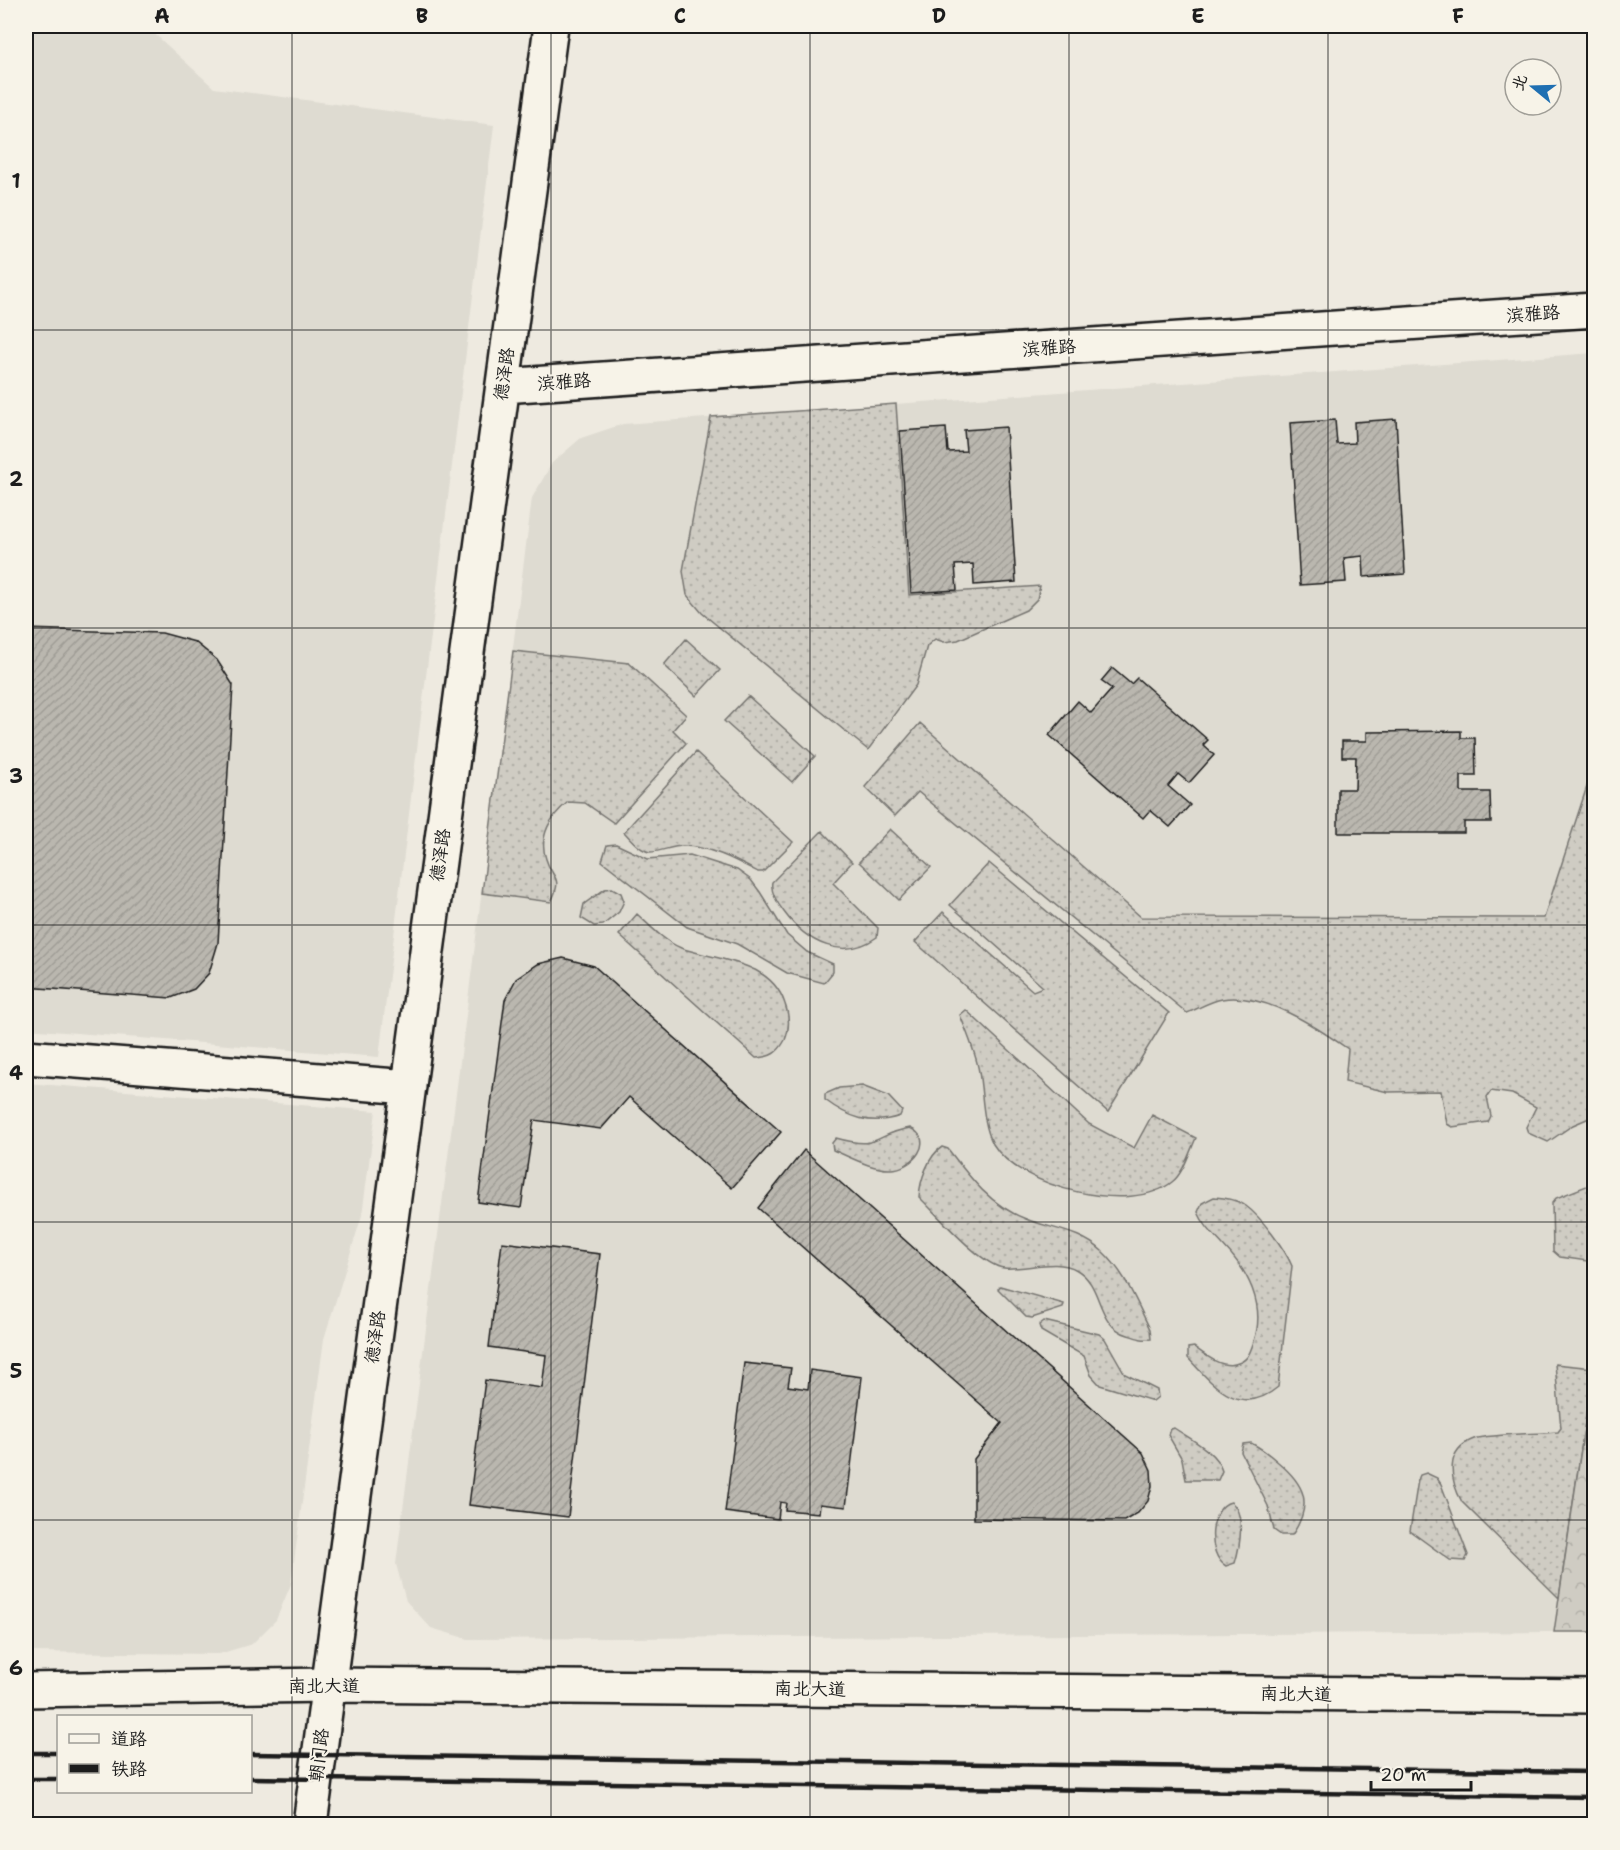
<svg xmlns="http://www.w3.org/2000/svg" width="1620" height="1850" viewBox="0 0 1620 1850" font-family="'Shantell Sans','LXGW WenKai TC',sans-serif">
<style>
.built{fill:#dedbd1}
.grass{fill:url(#grass-dots);stroke:#767470;stroke-width:1.5}
.forest{fill:url(#forest-crowns);stroke:#767470;stroke-width:1.5}
.building{fill:url(#building-hatch);stroke:#1c1c1c;stroke-width:1.5}
.lines{fill:none;stroke-linecap:round;stroke-linejoin:round}
.minor-casing{stroke:#1c1c1c;stroke-width:38}
.major-casing{stroke:#1c1c1c;stroke-width:38}
.minor{stroke:#f7f3e8;stroke-width:33}
.major{stroke:#f7f3e8;stroke-width:33}
.rail{stroke:#1c1c1c;stroke-width:4.5}
.grid{fill:none;stroke:#1c1c1c;stroke-width:1.5;stroke-opacity:0.55}
.labels{text-anchor:middle;stroke-width:4.5;stroke-linejoin:round;paint-order:stroke}
.street-label{font-size:18px;fill:#1c1c1c;stroke:#f7f3e8}
.neatline{fill:none;stroke:#1c1c1c;stroke-width:2}
.grid-label{font-size:20px;text-anchor:middle;font-weight:bold;fill:#1c1c1c}
</style>
<defs>
<pattern id="grass-dots" width="8" height="8" patternUnits="userSpaceOnUse" patternTransform="scale(1.5)"><rect width="8" height="8" fill="#cfccc3"/><path d="M2 2h.1M6 6h.1" fill="none" stroke="#b1afa7" stroke-width="1.8" stroke-linecap="round"/></pattern>
<pattern id="forest-crowns" width="20" height="18" patternUnits="userSpaceOnUse" patternTransform="scale(1.5)"><rect width="20" height="18" fill="#cfccc3"/><path d="M2 6a3 3 0 1 1 6 0M12 15a3 3 0 1 1 6 0" fill="none" stroke="#b1afa7"/></pattern>
<pattern id="building-hatch" width="6" height="6" patternUnits="userSpaceOnUse" patternTransform="scale(1.5)"><rect width="6" height="6" fill="#bab7af"/><path d="M-1 1l2-2M0 6l6-6M5 7l2-2" fill="none" stroke="#9f9d96"/></pattern>
</defs>
<rect width="100%" height="100%" fill="#eeeae0"/>
<filter id="ink" filterUnits="userSpaceOnUse"><feTurbulence type="fractalNoise" baseFrequency=".0167" numOctaves="2"/><feDisplacementMap in="SourceGraphic" scale="12" xChannelSelector="R" yChannelSelector="G"/><feConvolveMatrix kernelMatrix="1 2 1 2 8 2 1 2 1" color-interpolation-filters="sRGB"/></filter>
<g filter="url(#ink)">
<path class="built" d="M26,26H146L214,88L494,125L379,1057L26,1029Z
M1594,353V1183L1556,1198L1560,1257L1594,1262V1356L1593,1368L1555,1364L1561,1428L1558,1432L1474,1439L1462,1502L1559,1598L1554,1632L468,1639L431,1628L406,1601L396,1564L532,498L552,463L581,438L623,424Z
M26,1083L376,1111L362,1215L324,1339L291,1584L276,1620L252,1644L219,1654L26,1652Z"/>
<path class="grass" d="M896,404L909,595L1040,586L1037,599L1026,610L958,640L944,642L935,639L927,646L916,685L868,750L702,613L687,595L683,571L711,417Z
M686,639L720,670L696,696L664,665Z
M513,651L629,663L686,715L673,730L686,743L614,823L585,803L568,802C551,816 538,836 546,859C552,880 564,875 551,902L482,893Z
M748,696L815,756L792,782L724,721Z
M920,723L1141,917L1544,918L1594,765V1116L1573,1125L1548,1142L1528,1133L1526,1127L1536,1107L1512,1094L1491,1091L1487,1097L1491,1116L1488,1122L1452,1127L1447,1124L1441,1091L1388,1092L1345,1082L1348,1049C1315,1026 1264,992 1222,999C1210,1001 1198,1009 1187,1013L918,792L895,816L865,787Z
M696,752L793,842L763,872H758C735,860 709,846 683,846C672,846 660,852 650,852C640,851 631,839 624,832Z
M890,829L931,867L899,900L859,862Z
M822,831L852,862L833,883L878,928L877,937C843,962 806,942 784,912C778,904 770,892 772,882Z
M616,844L648,859L690,855L737,870L751,880L760,892L787,935L807,952L833,964V972L824,983L787,973L737,944L687,927L602,861L607,845Z
M989,863L1169,1013L1108,1112L915,942L943,912L1033,991L1043,987L950,905Z
M612,888L621,893L624,901L619,912L603,925L594,926L581,918L584,904L605,889Z
M637,914C650,926 664,941 681,948C718,961 771,960 785,1004C789,1015 790,1028 785,1040C778,1053 771,1057 756,1058L619,935Z
M966,1010L1089,1124L1134,1148L1152,1115L1196,1138C1190,1151 1183,1174 1172,1182C1132,1215 1019,1188 993,1144C982,1123 983,1094 979,1072C976,1053 967,1033 960,1015Z
M862,1086L888,1096L902,1111L900,1116C871,1126 849,1118 825,1100V1094L839,1088Z
M910,1128C937,1140 912,1169 891,1169C873,1170 850,1157 833,1150L832,1143L836,1138C882,1151 873,1134 910,1128Z
M942,1147L948,1149C970,1178 991,1206 1026,1219C1051,1229 1081,1231 1102,1251C1125,1272 1136,1301 1150,1329L1151,1339C1142,1340 1137,1338 1128,1335C1095,1325 1104,1286 1077,1270C1057,1258 1026,1270 1004,1268C981,1266 937,1214 919,1197C920,1181 928,1156 942,1147Z
M1594,1183V1262L1560,1257L1553,1251L1552,1203L1556,1198Z
M1214,1197C1225,1198 1236,1199 1246,1206C1261,1217 1285,1249 1292,1266L1278,1387C1240,1419 1213,1385 1188,1358V1348L1194,1347C1205,1355 1221,1368 1235,1364C1248,1361 1250,1353 1254,1341C1266,1305 1248,1271 1223,1245C1213,1234 1204,1226 1198,1212L1202,1203Z
M1000,1286L1064,1304L1063,1308L1032,1318L1026,1317L998,1289Z
M1044,1321L1099,1334L1105,1339L1125,1374L1157,1390L1158,1397L1153,1401L1100,1385L1091,1375L1084,1356L1041,1331L1039,1325Z
M1555,1364L1593,1368L1559,1598L1462,1502C1450,1480 1444,1450 1474,1439C1491,1434 1538,1434 1558,1432L1561,1428Z
M1174,1428C1189,1438 1217,1452 1222,1471L1218,1480H1186L1182,1459L1168,1435L1170,1429Z
M1251,1443C1261,1448 1269,1454 1278,1462C1304,1484 1314,1503 1292,1535H1281L1274,1530L1268,1506L1241,1452L1243,1444Z
M1426,1473L1437,1478L1441,1484L1468,1555L1465,1561L1450,1560L1410,1531L1418,1480L1420,1475Z
M1231,1502C1246,1514 1240,1546 1235,1563L1226,1566C1206,1554 1209,1507 1231,1502Z"/>
<path class="forest" d="M1594,1355V1632H1554L1593,1368Z"/>
<path class="building" d="M1396,419L1405,574L1364,577L1363,556L1344,558L1346,582L1300,585L1290,423L1335,420L1337,444L1355,443L1354,422Z
M1006,427L1016,582L974,585L973,564L955,565L957,590L911,593L900,431L946,428L948,452L966,451L964,430Z
M26,629L162,633L195,642L217,660L233,685L218,943L209,973L194,989L171,998L26,987Z
M1112,668L1131,684L1137,678L1208,740L1203,745L1214,755L1189,783L1178,774L1168,786L1190,805L1170,827L1150,810L1143,818L1049,735L1078,701L1091,713L1112,689L1101,681Z
M1461,731V738H1475L1476,776H1461V792H1490L1491,822H1464V833H1338V789H1355L1356,757H1342V741H1367V732Z
M563,958L594,966L781,1132L732,1188L629,1097L601,1129L534,1120L521,1208L478,1202L505,1000L516,979L538,964Z
M804,1150L1143,1453L1151,1470L1152,1486L1148,1501L1138,1513L1124,1521L974,1519V1459L1002,1423L758,1208Z
M502,1242L600,1254L568,1517L469,1505L485,1380L542,1388L546,1355L489,1347Z
M744,1363L791,1368L788,1386L808,1389L810,1370L862,1377L846,1507L820,1504L819,1513L785,1510L786,1503L780,1502L778,1519L725,1512Z"/>
<g class="lines">
<g class="minor-casing">
<path id="minor" d="M503,386L1594,310
M26,1057L409,1087
M310,1824L551,26"/>
</g>
<g class="major-casing">
<path id="major" d="M26,1690L328,1685L1594,1696"/>
</g>
<use href="#minor" class="minor"/>
<use href="#major" class="major"/>
<path class="rail" d="M26,1753H58
M250,1754L1594,1772
M250,1778L1594,1797
M26,1779H58"/>
</g>
</g>
<path class="grid" d="M292,26V1824M551,26V1824M810,26V1824M1069,26V1824M1328,26V1824M26,330H1594M26,628H1594M26,925H1594M26,1222H1594M26,1520H1594"/>
<g class="labels">
<g class="street-label">
<text transform="translate(1533 314) rotate(-4)" y="6">滨雅路</text>
<text transform="translate(1049 348) rotate(-4)" y="6">滨雅路</text>
<text transform="translate(504 374) rotate(-82)" y="6">德泽路</text>
<text transform="translate(564 382) rotate(-4)" y="6">滨雅路</text>
<text transform="translate(440 855) rotate(-82)" y="6">德泽路</text>
<text transform="translate(375 1337) rotate(-82)" y="6">德泽路</text>
<text x="324" y="1692">南北大道</text>
<text transform="translate(810 1689) rotate(1)" y="6">南北大道</text>
<text transform="translate(1296 1694) rotate(1)" y="6">南北大道</text>
<text transform="translate(319 1755) rotate(-83)" y="6">朝门路</text>
</g>
</g>
<rect width="1620" height="1850" fill="none" stroke="#f7f3e8" stroke-width="66"/>
<rect x="57" y="1715" width="195" height="78" fill="#f7f3e8" stroke="#9f9d96" stroke-width="1.5"/>
<rect x="69" y="1734" width="30" height="9" fill="#f7f3e8" stroke="#9f9d96" stroke-width="1.5"/>
<text x="111" y="1745" font-size="18" fill="#1c1c1c">道路</text>
<rect x="69" y="1764" width="30" height="9" fill="#1c1c1c" stroke="#9f9d96" stroke-width="1.5"/>
<text x="111" y="1775" font-size="18" fill="#1c1c1c">铁路</text>
<g transform="translate(1533 87) rotate(289)"><circle r="28" fill="#f7f3e8" stroke="#9f9d96" stroke-width="1.5"/>
<path d="M0-4.5L10 22L0 15L-10 22Z" fill="#1f6fb2"/>
<text y="-9" font-size="16" font-weight="bold" text-anchor="middle" fill="#1c1c1c">北</text>
</g>
<path d="M1371 1781v9h100v-9" fill="none" stroke="#1c1c1c" stroke-width="3"/>
<text x="1380" y="1781" font-size="18" fill="#1c1c1c" stroke="#f7f3e8" stroke-width="4.5" paint-order="stroke">20 m</text>
<rect x="33" y="33" width="1554" height="1784" class="neatline"/>
<g class="grid-label">
<text x="162" y="23">A</text>
<text x="422" y="23">B</text>
<text x="680" y="23">C</text>
<text x="939" y="23">D</text>
<text x="1198" y="23">E</text>
<text x="1458" y="23">F</text>
<text x="16" y="188">1</text>
<text x="16" y="486">2</text>
<text x="16" y="783">3</text>
<text x="16" y="1080">4</text>
<text x="16" y="1378">5</text>
<text x="16" y="1675">6</text>
</g>
</svg>
